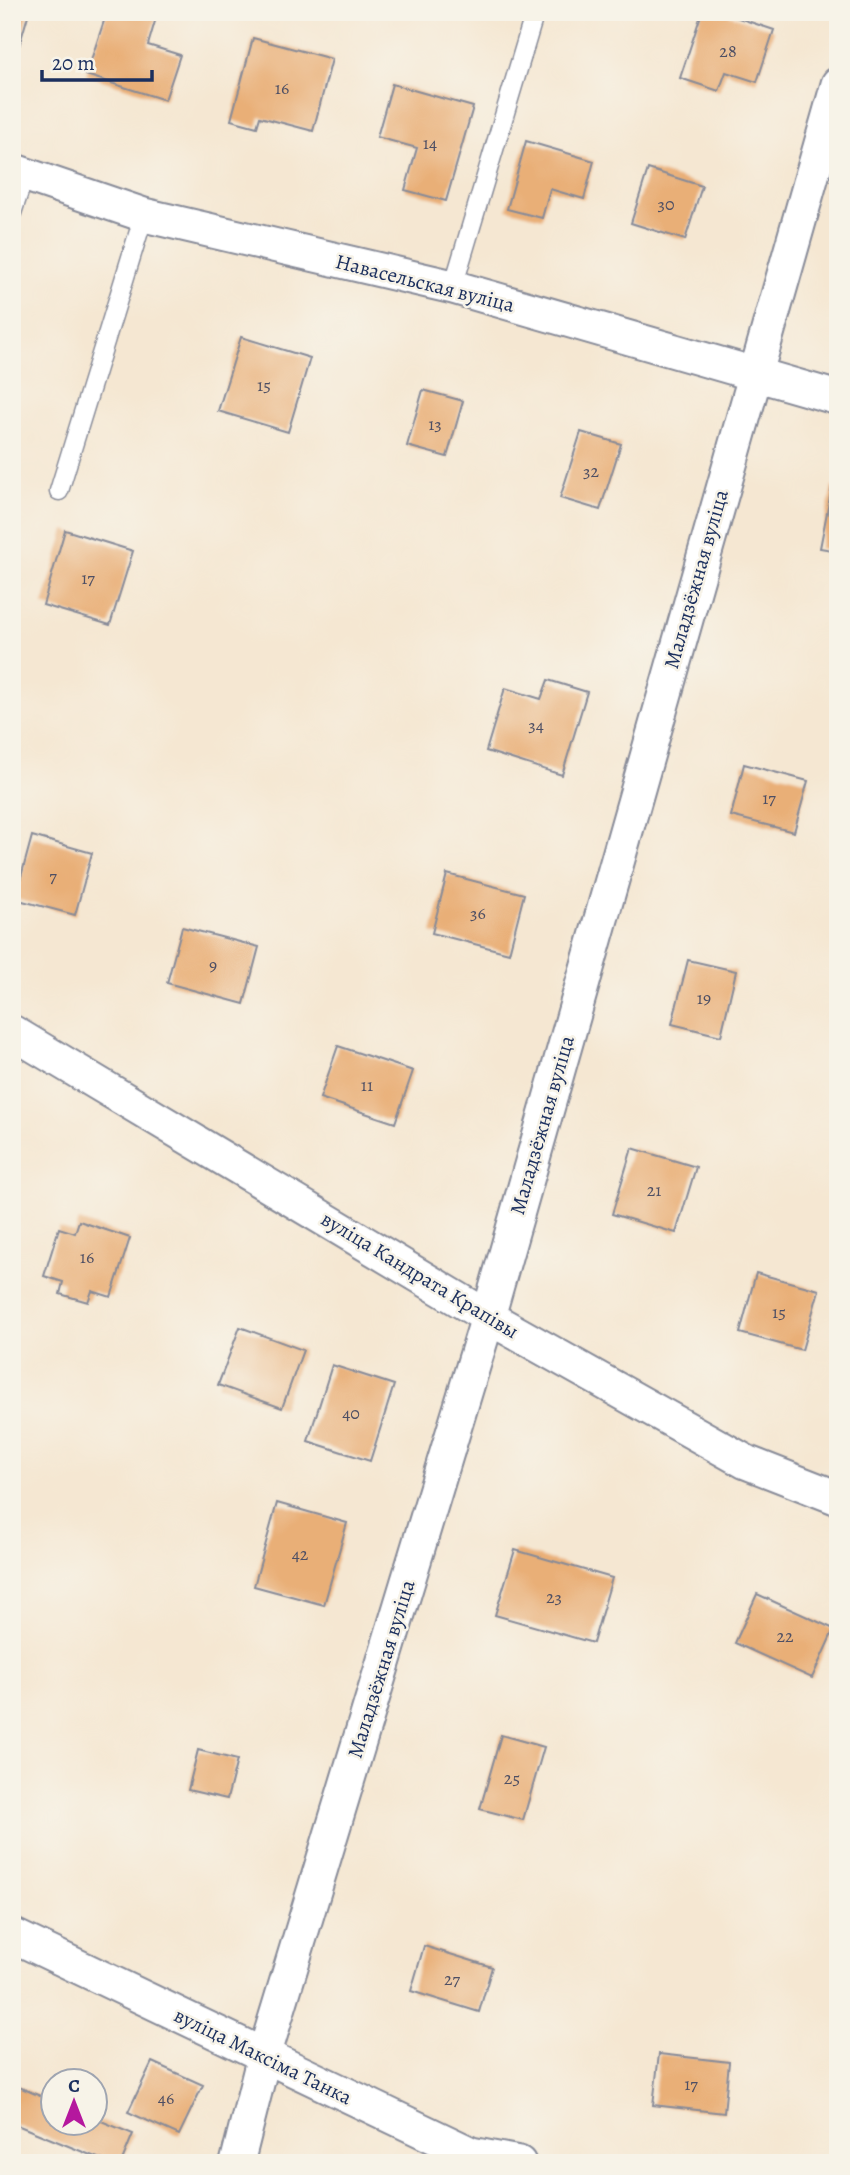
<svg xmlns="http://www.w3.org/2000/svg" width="850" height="2175" viewBox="0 0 850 2175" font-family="Alegreya,serif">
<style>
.building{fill:#e9af77}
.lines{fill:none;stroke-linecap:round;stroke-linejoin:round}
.service-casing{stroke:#888b98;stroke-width:21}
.minor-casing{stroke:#888b98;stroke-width:37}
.service{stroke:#fff;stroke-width:18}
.minor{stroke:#fff;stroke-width:33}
.labels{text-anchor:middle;stroke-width:5;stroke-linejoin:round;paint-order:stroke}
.number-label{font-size:18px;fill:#4e4f64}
.street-label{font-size:21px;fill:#1b2f5e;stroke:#f7f3e8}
</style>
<rect width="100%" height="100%" fill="#f7f3e8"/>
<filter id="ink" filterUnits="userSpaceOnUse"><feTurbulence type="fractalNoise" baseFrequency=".0143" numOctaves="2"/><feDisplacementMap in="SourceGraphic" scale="14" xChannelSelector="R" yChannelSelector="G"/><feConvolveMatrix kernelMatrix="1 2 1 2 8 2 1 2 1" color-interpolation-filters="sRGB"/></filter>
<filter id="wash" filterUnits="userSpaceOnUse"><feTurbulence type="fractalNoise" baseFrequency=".00686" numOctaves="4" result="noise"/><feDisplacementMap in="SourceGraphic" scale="28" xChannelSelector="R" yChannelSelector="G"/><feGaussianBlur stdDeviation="1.57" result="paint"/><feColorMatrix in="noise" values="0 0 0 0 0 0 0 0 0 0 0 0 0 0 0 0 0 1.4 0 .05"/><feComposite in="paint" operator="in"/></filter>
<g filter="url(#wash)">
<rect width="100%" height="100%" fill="#f5e7d2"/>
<g id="blocks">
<path class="building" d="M12,12H29L17,53L12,51Z
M107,12H139L156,18L148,45L180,55L165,100L86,75Z
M702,12H721L774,30L757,82L726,72L719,91L680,78Z
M253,38L332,59L313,131L260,117L257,127L231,120Z
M392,84L473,107L446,201L405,190L417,148L377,137Z
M526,141L594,161L584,199L550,189L542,218L507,209Z
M648,169L702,186L685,240L631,223Z
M241,337L310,358L288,432L218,411Z
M423,390L463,401L447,457L407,446Z
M581,432L621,444L600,510L560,498Z
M832,487L838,488V551L820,548Z
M65,530L133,551L110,625L43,605Z
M548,680L587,692L562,775L486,751L505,688L541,699Z
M744,764L808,781L794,832L731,816Z
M32,836L92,853L75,915L15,899Z
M447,874L524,894L509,953L432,933Z
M182,927L259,947L244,1004L167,983Z
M688,960L736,971L721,1036L672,1024Z
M338,1046L413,1071L395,1123L320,1098Z
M632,1148L696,1167L676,1233L612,1214Z
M79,1221L130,1238L111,1297L92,1291L88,1302L60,1294L63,1282L44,1276L59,1228L75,1233Z
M756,1273L819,1290L802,1350L740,1333Z
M240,1327L303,1350L282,1408L218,1385Z
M332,1365L394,1385L370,1461L308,1441Z
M277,1503L347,1523L324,1605L254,1586Z
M515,1550L612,1578L593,1643L495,1615Z
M757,1594L834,1629L812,1678L735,1643Z
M501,1735L544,1747L523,1820L480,1809Z
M198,1750L237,1760L227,1799L188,1790Z
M424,1946L492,1967L479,2012L411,1991Z
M659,2054L729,2062L724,2113L653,2105Z
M152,2062L203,2085L179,2135L128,2112Z
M12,2084L52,2101V2122H94V2118L133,2134L121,2163H110L12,2123Z"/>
</g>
</g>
<g filter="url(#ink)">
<use href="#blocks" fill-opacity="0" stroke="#888b98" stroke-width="2"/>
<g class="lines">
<g class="service-casing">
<path id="service" d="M12,213L25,174
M453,287L535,12
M59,491L144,215"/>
</g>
<g class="minor-casing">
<path id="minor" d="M12,170L144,215L453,287L838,398
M12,1032L488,1317L746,1462L838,1498
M12,1935L471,2154L519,2163
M237,2163L264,2056L488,1317L838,84"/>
</g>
<use href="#service" class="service"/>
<use href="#minor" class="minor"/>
</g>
</g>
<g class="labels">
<g class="number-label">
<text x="728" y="57">28</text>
<text x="282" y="94">16</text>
<text x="430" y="149">14</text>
<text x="666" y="210">30</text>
<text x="264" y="391">15</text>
<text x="435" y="430">13</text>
<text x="591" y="477">32</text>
<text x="88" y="584">17</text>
<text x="536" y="731">34</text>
<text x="769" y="804">17</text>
<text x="53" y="882">7</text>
<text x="478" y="919">36</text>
<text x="213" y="971">9</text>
<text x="704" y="1004">19</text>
<text x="367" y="1091">11</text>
<text x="654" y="1196">21</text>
<text x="87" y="1263">16</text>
<text x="779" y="1318">15</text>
<text x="351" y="1419">40</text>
<text x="300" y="1560">42</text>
<text x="554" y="1603">23</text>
<text x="785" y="1642">22</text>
<text x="512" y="1784">25</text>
<text x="452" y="1985">27</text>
<text x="691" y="2090">17</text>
<text x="166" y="2104">46</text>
</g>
<g class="street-label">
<text transform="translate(425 283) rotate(14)" y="7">Навасельская вуліца</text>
<text transform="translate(696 579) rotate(-74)" y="7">Маладзёжная вуліца</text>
<text transform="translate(542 1125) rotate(-74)" y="7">Маладзёжная вуліца</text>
<text transform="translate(420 1275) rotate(31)" y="7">вуліца Кандрата Крапівы</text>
<text transform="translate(381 1669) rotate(-73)" y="7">Маладзёжная вуліца</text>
<text transform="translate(263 2056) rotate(26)" y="7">вуліца Максіма Танка</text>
</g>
</g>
<rect width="850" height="2175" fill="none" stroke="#f7f3e8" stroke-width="42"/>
<g transform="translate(74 2102)"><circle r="33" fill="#f7f3e8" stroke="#9fa5b1" stroke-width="2"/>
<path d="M0-5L12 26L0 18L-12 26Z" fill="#b5179e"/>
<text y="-10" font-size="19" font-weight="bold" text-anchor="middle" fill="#1b2f5e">С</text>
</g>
<path d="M42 70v10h110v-10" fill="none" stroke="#1b2f5e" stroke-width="3.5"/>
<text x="52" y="70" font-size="21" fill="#1b2f5e" stroke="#f7f3e8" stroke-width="5" paint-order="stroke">20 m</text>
</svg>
